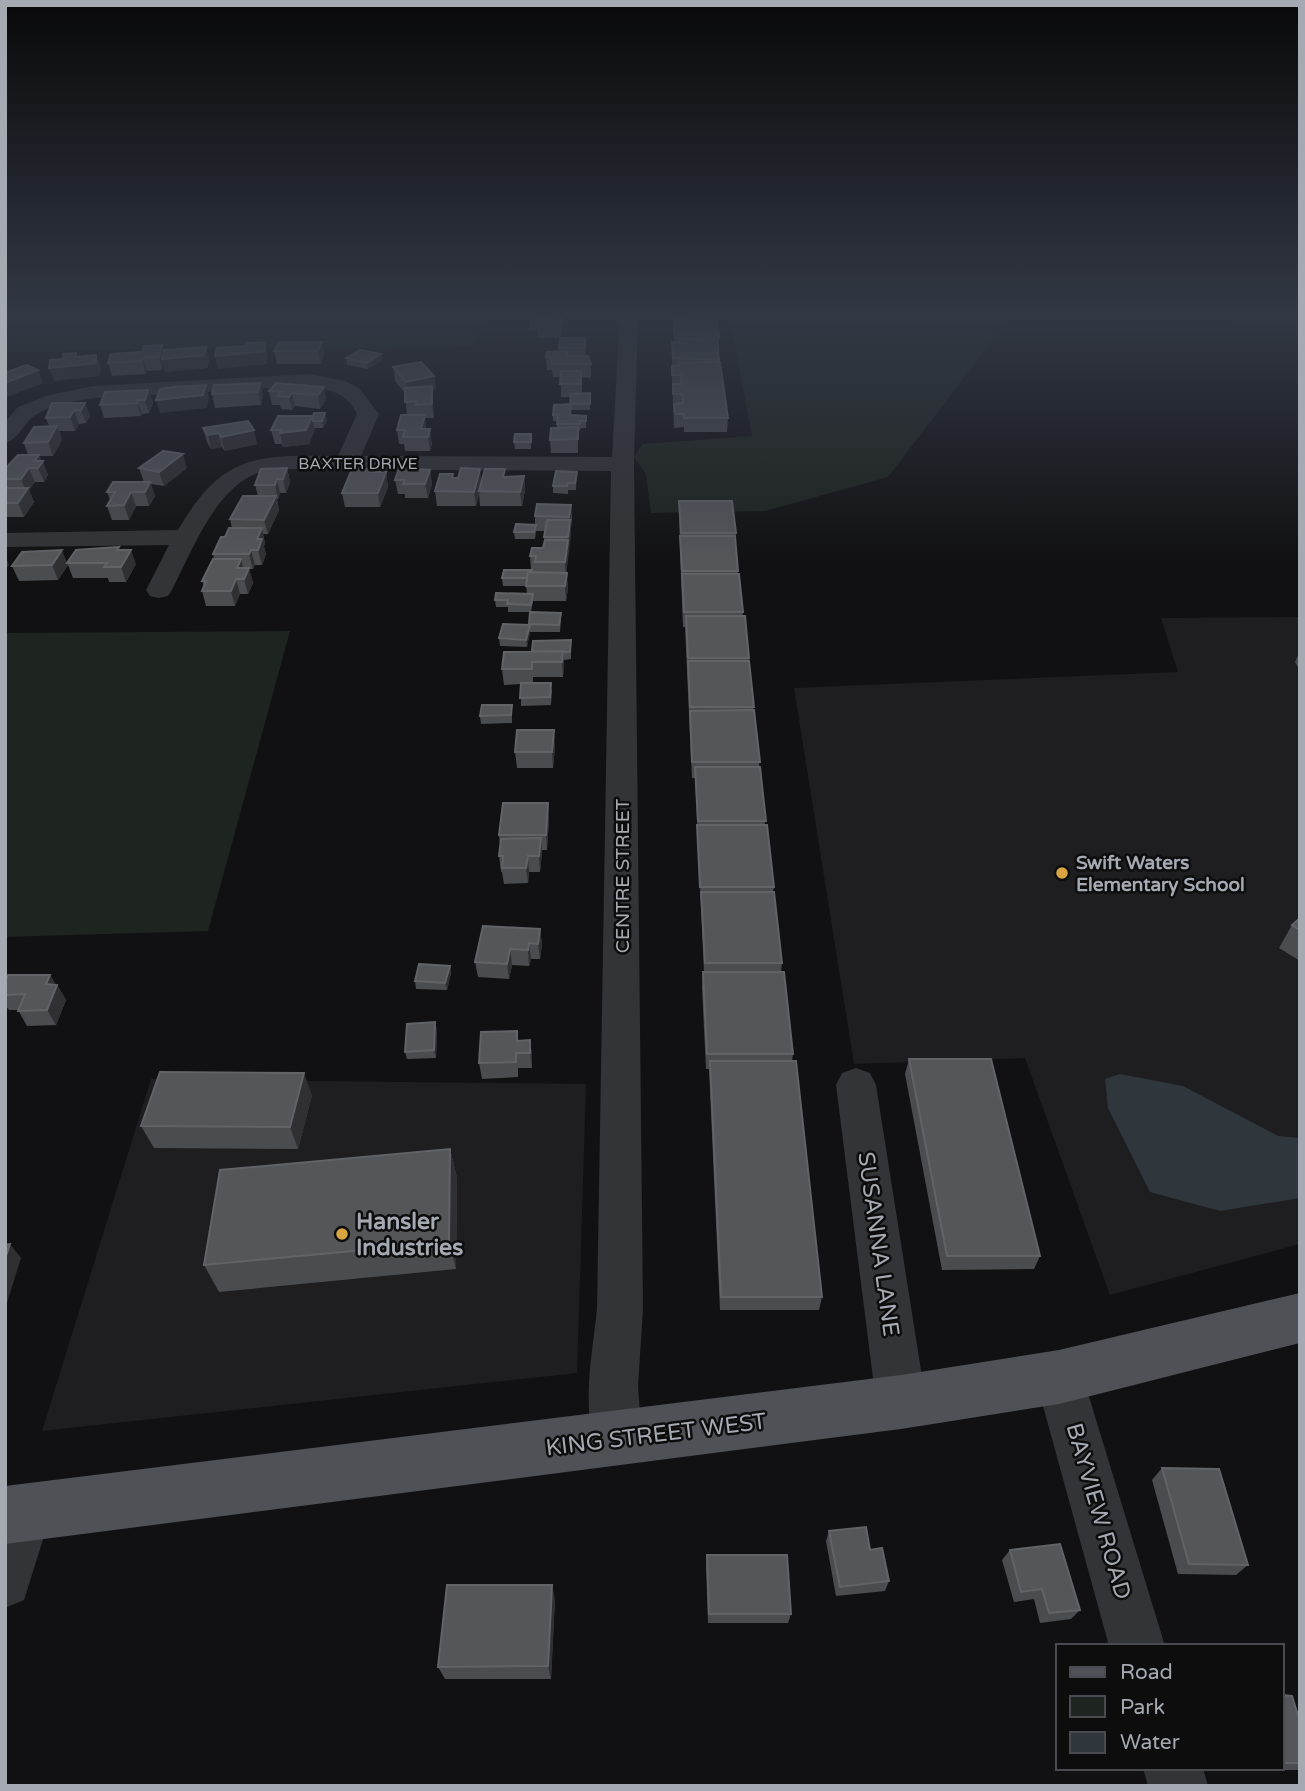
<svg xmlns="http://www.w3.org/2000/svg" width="1305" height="1791" viewBox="0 0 1305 1791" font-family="'Varela Round',sans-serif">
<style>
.built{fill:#1e1e20}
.green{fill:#1e241f}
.water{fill:#2f363c}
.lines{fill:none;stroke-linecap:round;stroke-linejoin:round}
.path{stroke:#393b3e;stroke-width:2.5;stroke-dasharray:2 3.5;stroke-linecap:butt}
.minor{fill:#333437;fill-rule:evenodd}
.major{fill:#4f5156;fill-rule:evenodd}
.wall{fill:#4b4c4f}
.shaded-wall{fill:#303033}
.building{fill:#54565a;stroke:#616368;stroke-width:2}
.poi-dot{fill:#d9a543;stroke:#0d0d0e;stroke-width:2.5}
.labels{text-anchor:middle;stroke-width:5;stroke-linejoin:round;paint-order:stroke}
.far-street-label{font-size:16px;fill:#a5a9b2;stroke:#0d0d0e}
.poi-label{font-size:19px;font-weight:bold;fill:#a5a9b2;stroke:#0d0d0e;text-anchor:start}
.street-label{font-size:19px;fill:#a5a9b2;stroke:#0d0d0e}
.near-poi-label{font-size:23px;font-weight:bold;fill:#a5a9b2;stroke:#0d0d0e;text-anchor:start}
.near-street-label{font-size:23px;fill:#a5a9b2;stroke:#0d0d0e}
</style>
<rect width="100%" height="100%" fill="#111113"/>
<path class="built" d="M1300,617V1244L1110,1295L1025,1058L854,1064L794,688L1178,672L1161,618Z
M151,1079L586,1084L577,1373L42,1431Z"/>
<path class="green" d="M5,312H485L476,346L5,352Z
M729,312H1021L1002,328L888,477L765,511L651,513L646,474L634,457L642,444L752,436Z
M1176,312H1300V331Z
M290,631L208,931L5,937V633Z"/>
<path class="water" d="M1120,1074L1183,1086L1278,1136L1300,1138V1198L1220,1211L1150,1192L1108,1108L1105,1079Z"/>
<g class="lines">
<path class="path" d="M1282,312L1300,313"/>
<path class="minor" d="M620,312H638L634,464L643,1309L638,1386L642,1440L635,1458L617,1465L599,1458C580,1413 592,1357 597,1309L611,471L282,469C273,470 263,471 255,474C214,491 191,553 172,590L168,596L159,598L150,596L146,590L169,545L5,547V533L178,530C223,453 256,455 338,456L357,414C347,393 331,390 310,386L94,398C74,402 51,404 34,416C23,424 19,439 5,443V422L18,407L49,395L94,386L310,374L345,381L359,388L379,414L361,456L612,457Z
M856,1068L870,1073L876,1085L926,1402L918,1419L901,1427L884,1419L876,1402L836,1085L842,1073Z
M1059,1353L1076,1360L1083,1377L1165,1646H1109L1035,1377L1042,1360Z
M25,1488L44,1495L51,1514L24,1600L5,1608V1498Z
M1143,1768H1203L1208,1786H1148Z"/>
<path class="major" d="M1300,1293V1343L1059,1404L901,1429L5,1544V1486L901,1375L1059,1350Z"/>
</g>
<path class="wall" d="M529,312L563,322L561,338H585L586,356L591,364V378L582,377V393H590V410H571V415L586,416V428H581L580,431H578V453H551L550,440L557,428V421H553V415L570,404V397H561V377H553L552,370H547L546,357L559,351L560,338H537V330H529Z
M672,312H716L719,337V362L728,418L727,432H684V427L674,428L672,379V342H674Z
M322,342L324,355L321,364H277L274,351Z
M162,345L164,351L206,347L209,360L207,368L165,372L164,366L162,370L147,371L146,374L112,376L108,363L142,352Z
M381,354L382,360L368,369L347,365L346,358Z
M393,367L434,376L436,389L432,390L434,418H425L426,429L432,443L430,451H405L404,444H399L397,430L407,415L405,393L395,381Z
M260,383L263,396L261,405L215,408L212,394Z
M324,387L326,400L320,409L295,406L292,410L281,409L280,405H272L269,391Z
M148,390L153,403L149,413L142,414L141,416L104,418L100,405Z
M85,403L90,416L86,423L79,424L75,431H59L62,440L53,456H39L48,475L44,482H35L29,490L34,502L24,517H5V469L28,455L24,443L49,426L46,418Z
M325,413L327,420L323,428H314L309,444L283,447L282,444H275L271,430L312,416V418Z
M203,428L257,444L225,451L222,447L211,449L207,442Z
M531,434V449H515L514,442Z
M139,468H187L164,486L151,484L155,496L149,506H136L129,520H112L107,506L110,500L107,492L144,482Z
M287,468L290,482L286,493H280L278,499H277L279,510L268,534H263L265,543L264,546L266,554L262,565H255L253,569H249L253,583L248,594H240L235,606H206L202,591L204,586L202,581L214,559L213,554L232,528L230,519L258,496L255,485Z
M430,470L432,484L428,498H405V494H398L395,480Z
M371,472H386L388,487L380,507H345L342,493Z
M577,472L576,490H568V494L553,493V486Z
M524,476L525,490L522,506H480L479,493L476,506H437L435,491L454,478L481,481L506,477Z
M679,501L736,533L735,541L738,574L743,616L749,658L765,825L774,887L773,892L782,963L781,972L793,1054L792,1061L822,1297L819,1310H720L709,1069H706L702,988L703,972H704L695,778H692L685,627H683L680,551Z
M571,505L572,519L566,573L568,588L566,601H533L531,612H508V607H496L495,600L527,594L526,586H503L502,578L531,570L530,556L543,548L545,531H536L535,539H515L514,532L535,525V516Z
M119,550L136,564L126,582H109L108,578H73L68,565L58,580L19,581L12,566L67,563Z
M530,612L561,613V620L560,632H530L527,647L500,646L499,638L529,625Z
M571,648V659L564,660L563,677H533V683L552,690L551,705L521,706V684L504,685L502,669L532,651Z
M1300,651V671L1295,662Z
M512,712V723L481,724L480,716Z
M555,745L553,768H517L515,752Z
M549,819L547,850H542L540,872H529L528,883L504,884L502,872H501L499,856L500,845L499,835Z
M1300,918V961L1279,948L1292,925Z
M540,929L542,944L540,959H531L529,966L512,965L509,979L478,977L475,962Z
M450,966L451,973L447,990L416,989L415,981Z
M50,975L56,985H57L66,1000L56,1025L27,1026L18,1010H9L5,1005V981Z
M437,1029L436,1058L407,1059L405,1052Z
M517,1031L518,1041L530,1040L532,1055V1068H518V1077L482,1079L479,1063Z
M909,1059L1040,1256L1034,1269L942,1270L905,1074Z
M312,1095L298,1149L154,1148L141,1126Z
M450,1149L457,1178L456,1269L219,1292L204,1265Z
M1162,1468L1248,1565L1236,1575L1178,1574L1152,1480Z
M829,1531L870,1550L889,1581L885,1591L836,1596L826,1541Z
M1010,1550L1080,1610L1071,1619L1040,1623L1034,1599L1014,1602L1002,1560Z
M707,1555L791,1614L788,1623H708L706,1565Z
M555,1599L551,1679H445L438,1667Z
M1282,1695L1300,1722V1769L1297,1770H1242L1241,1768H1282Z"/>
<path class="shaded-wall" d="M562,312L563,322L561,338V325Z
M265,342L268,355L267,364L218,369L215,356Z
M322,342L324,355L321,364L318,351Z
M162,345L166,358L206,347L209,360L207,368L165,372L164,366L162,370L159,357Z
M76,353L80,365L96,355L101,368L100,376L54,381L49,368L76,357Z
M381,354L382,360L368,369L367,363Z
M143,358L147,371L146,374L142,361Z
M38,370L43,383L5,398V383Z
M434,376L436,389L432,390L434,418L432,404L408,395L406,382Z
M260,383L263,396L261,405L258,392Z
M206,385L209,398L207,408L160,413L156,400Z
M324,387L326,400L320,409L318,395Z
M148,390L153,403L149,413L145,400Z
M292,393L295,406L292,410L289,397Z
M137,400L142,414L141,416L137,403Z
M85,403L90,416L86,423L81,410Z
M74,410L79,424L75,431L70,417Z
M325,413L327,420L323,428L322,421Z
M425,415L426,429H421Z
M312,416L315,430L309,444L283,447L280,433Z
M57,426L62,440L53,456L48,442Z
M430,429L432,443L430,451L428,437Z
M254,430L257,444L225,451L221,437Z
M219,433L222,447L211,449L208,435Z
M183,454L187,468L164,486L159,472Z
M39,455L42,463L43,461L48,475L44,482L38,468L34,461Z
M29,468L35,482L29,490L34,502L24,517L18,503L26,492L21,479Z
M287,468L290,482L286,493L283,479Z
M480,469L482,483L476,506L474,492Z
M430,470L432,484L428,498L425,484Z
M386,472L388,487L380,507L378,493Z
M524,476L525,490L522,506L520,492Z
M277,479L280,493L278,499L275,485Z
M150,482L155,496L149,506L145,492Z
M131,492L136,506L129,520L124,505Z
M276,496L279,510L268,534L264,520Z
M571,505V535L566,577L565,562Z
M262,528L265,543L264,546L266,554L262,565L258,550L257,539Z
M62,550L68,565L58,580L52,565Z
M131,550L136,564L126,582L121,567Z
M251,550L255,565L253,569L249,554Z
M5,555L9,565L5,570Z
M241,559L245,574L237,568Z
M249,568L253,583L248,594L244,579Z
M567,573L568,588L566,601L565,586Z
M236,579L240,594L235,606L231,591Z
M530,625V633L527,647L526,640Z
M563,651L564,666L563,677L562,662Z
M554,730L555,745L553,768L552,752Z
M548,803L549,819L547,850L546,835Z
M541,838L542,854L540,872L539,856Z
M528,856L529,872L528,883L526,868Z
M540,929L542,944L540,959L538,944Z
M529,943L531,959L529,966L528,950Z
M510,949L512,965L509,979L507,964Z
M450,966L451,973L447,990L445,983Z
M50,975L57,987V985L66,1000L56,1025L47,1010L46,984Z
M435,1022L437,1029L436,1058L434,1050Z
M530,1040L532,1055V1068L530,1053Z
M304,1073L312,1095L298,1149L290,1127Z
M450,1149L457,1178L456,1269L449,1242Z
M10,1244L21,1258L5,1309V1259Z
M552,1585L555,1599L551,1679L548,1666Z"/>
<path class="building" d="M529,312H562L561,325L536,326L537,320H545V318H528Z
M673,312H716L719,337L674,334V320H681L683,314H673Z
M560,338H585V348H559Z
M679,339H717L719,360L673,358L672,342H680Z
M265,342L264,351L215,356L217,348L246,346V343Z
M279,342H322L318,351H274Z
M162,345L159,357L143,358L142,361L108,363L111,354L142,352L144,346Z
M206,347L204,355L162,359L164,350Z
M360,350L381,354L367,363L346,358Z
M567,351V356H588L591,364H552V357H546L547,352Z
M76,353V357L96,355V363L49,368L50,360L63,359V354Z
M421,362L434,376L406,382L393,367Z
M680,362H720L728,418H684V414H675L674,404L683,403V399L682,394H673V384H681V375H672V366H680Z
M26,365L38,370L5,383V373Z
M561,371H581V384H560Z
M260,383L258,392L212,394L214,385Z
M276,383L324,387L318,395L292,393L289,397L278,396L281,392L269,391Z
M206,385L203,395L156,400L160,389L173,387Z
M432,386V404L416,405V401L405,402V388Z
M148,390L145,400H137V403L100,405L105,392Z
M590,393V404H570L571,394Z
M52,403H85L81,410H74L70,417L46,418Z
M571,404L570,415L586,416V421H580V424H557L558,414L553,415L554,405Z
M314,413H325L322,421H313L312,418Z
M401,415H425L421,429H430L428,437H403L405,430H397Z
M278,416H312L306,430L280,433L281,430H271Z
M248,421L254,430L221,437L219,433L208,435L203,428Z
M57,426L48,442L24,443L34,427Z
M578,427V439L550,440L551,428Z
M515,434H531V442H514Z
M163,451L183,454L159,472L139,468Z
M18,455H39L34,461H43L38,468H29L21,479H5V469Z
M287,468L283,479H277L275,485H255L261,469Z
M399,468L430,470L425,484H403L405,480H395Z
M461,468L480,469L474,492L435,491L440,474H453L452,478H458Z
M352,469H370V472H386L378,493H342Z
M485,469H505L503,477L524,476L520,492L479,491Z
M556,471L577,472L575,483H568L567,486H553Z
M113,482H150L145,492H131L124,505L107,506L115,492H107Z
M5,488H28L18,503H5Z
M243,496H276L264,520L230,519Z
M679,501H732L736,533H681Z
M537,504L571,505L569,517L535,516Z
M547,520H570L568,537H544Z
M516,524L536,525L534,532H514Z
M229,528H262L257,539H262L258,550H251L249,554H213L221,537H225Z
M680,536H735L738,571H682Z
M545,540H568L565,562H535L536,556H530L532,548H543Z
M119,547L117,550H131L121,567H104L107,563H67L76,550Z
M62,550L52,565L12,566L22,552Z
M213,559H241L237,568H249L244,579H236L231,591H202L206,581H202Z
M504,570H532V572H528L527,578H502Z
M528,572L567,573L565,586H526Z
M682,574H739L743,612H684Z
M496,593L533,594L531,605L507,604L508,600H495Z
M530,612L561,613L559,625L529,624Z
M686,616H745L749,658H688Z
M503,624L530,625L526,640L499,638Z
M571,640L570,652L532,651L533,641Z
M563,651L562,662H532V669H502L504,652Z
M688,661H749L754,707H690Z
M521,683H551L550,697L520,698Z
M482,705H512L511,715L480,716Z
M754,710L760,762H692L690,711Z
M517,730H554L552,752H515Z
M695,767H760L766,821H698Z
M503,803H548L546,835H499Z
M697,825H767L774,887H700Z
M541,838L539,856H528L526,868H502L503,856H499L501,839Z
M701,892H774L782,963H705Z
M1300,918V930L1292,925Z
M483,926L540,929L538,944L529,943L528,950L510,949L507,964L475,962Z
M419,964L450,966L445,983L415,981Z
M703,972H784L793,1054H707Z
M8,975H50L46,984L57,985L47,1010L18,1011L25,994L5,995V981Z
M435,1022L434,1050L405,1052L407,1024Z
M517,1031V1041L530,1040V1053H516V1062L479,1063L481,1032Z
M909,1059H991L1040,1256H947Z
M710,1061H796L822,1297H721Z
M160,1072L304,1073L290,1127L141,1126Z
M450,1149L449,1242L204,1265L220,1170Z
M10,1244L5,1259V1245Z
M1162,1468L1219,1469L1248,1565L1189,1564Z
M866,1527L870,1550L882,1548L889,1581L840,1587L829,1531Z
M1060,1544L1080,1610L1049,1613L1042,1589L1021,1592L1010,1550Z
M707,1555H787L791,1614H709Z
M447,1585H552L548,1666L438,1667Z
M1282,1695L1292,1696L1300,1722V1763H1282Z"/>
<linearGradient id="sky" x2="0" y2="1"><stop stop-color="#09090a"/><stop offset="0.56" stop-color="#323844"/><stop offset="1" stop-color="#323844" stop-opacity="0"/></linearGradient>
<rect width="1305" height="562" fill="url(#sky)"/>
<g class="poi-dot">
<circle cx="1062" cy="873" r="7"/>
<circle cx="342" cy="1234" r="7"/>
</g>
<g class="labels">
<g class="far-street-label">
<text x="358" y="469">BAXTER DRIVE</text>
</g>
<g class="poi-label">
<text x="1076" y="869">Swift Waters<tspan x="1076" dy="22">Elementary School</tspan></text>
</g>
<g class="street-label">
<text transform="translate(622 876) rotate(-90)" y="7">CENTRE STREET</text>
</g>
<g class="near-poi-label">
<text x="356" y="1229">Hansler<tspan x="356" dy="26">Industries</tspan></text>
</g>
<g class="near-street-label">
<text transform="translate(879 1244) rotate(82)" y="8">SUSANNA LANE</text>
<text transform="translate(656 1434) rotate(-7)" y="8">KING STREET WEST</text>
<text transform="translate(1099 1511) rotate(74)" y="8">BAYVIEW ROAD</text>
</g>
</g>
<rect width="1305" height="1791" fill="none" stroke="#a5a9b2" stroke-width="14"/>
<rect x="1056" y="1644" width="228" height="126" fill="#0d0d0e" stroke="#4a4b50" stroke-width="2"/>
<rect x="1070" y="1667" width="35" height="10" fill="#4f5156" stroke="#4a4b50" stroke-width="2"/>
<text x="1120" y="1679" font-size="21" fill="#a5a9b2">Road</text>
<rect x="1070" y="1696" width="35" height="21" fill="#1e241f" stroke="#4a4b50" stroke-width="2"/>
<text x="1120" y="1714" font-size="21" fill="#a5a9b2">Park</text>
<rect x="1070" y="1732" width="35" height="21" fill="#2f363c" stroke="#4a4b50" stroke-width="2"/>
<text x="1120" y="1749" font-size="21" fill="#a5a9b2">Water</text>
</svg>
